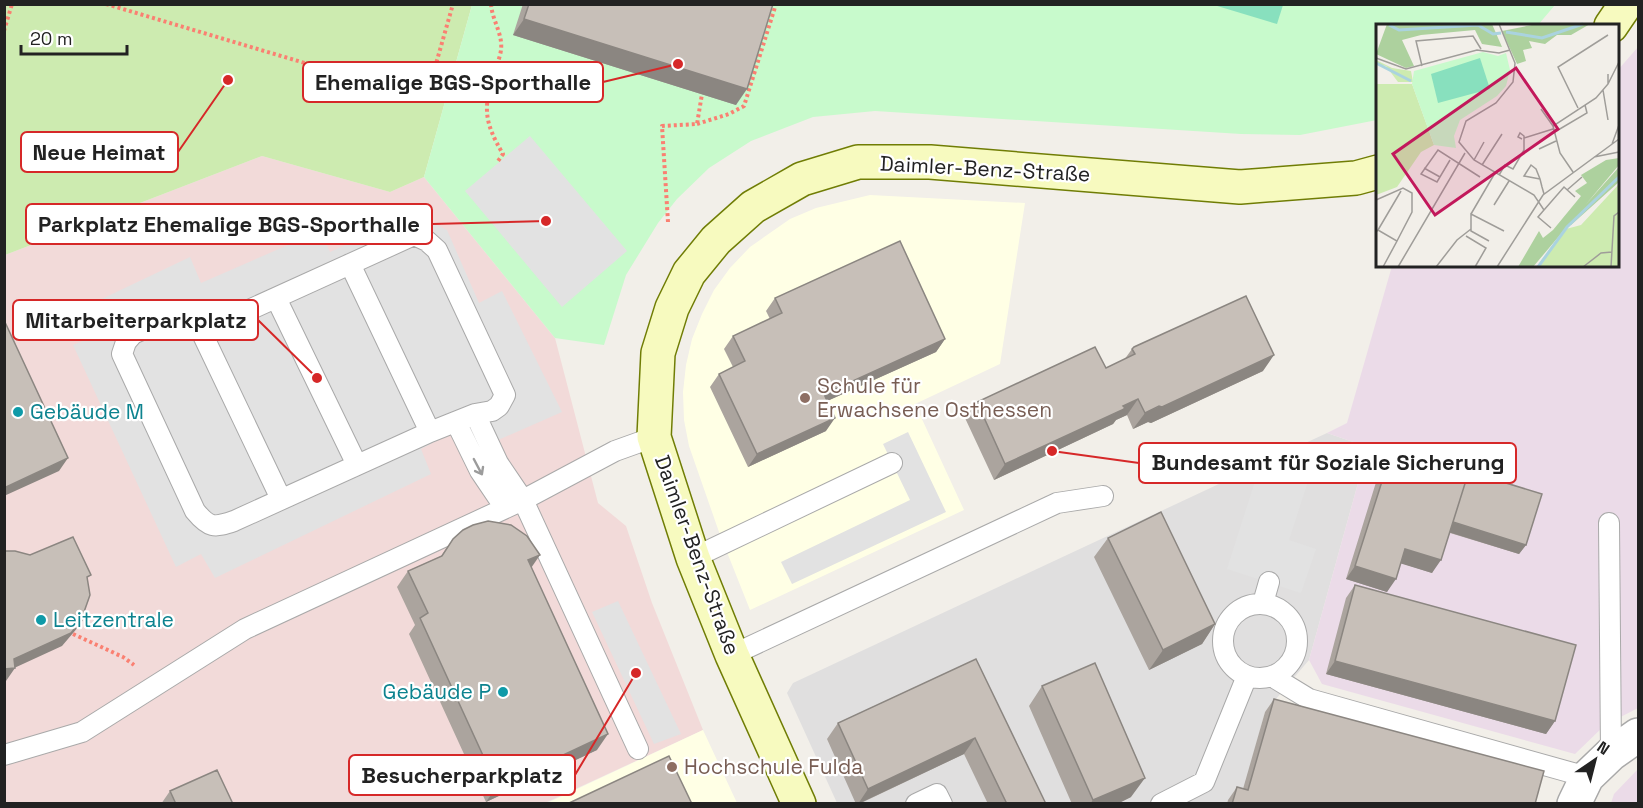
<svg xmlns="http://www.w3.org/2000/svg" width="1643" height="808" viewBox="0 0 1643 808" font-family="'Space Grotesk',sans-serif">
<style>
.residential{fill:#e0dfdf}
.commercial{fill:#f2dad9}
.industrial{fill:#ebdbe8}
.education{fill:#ffffe5}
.grass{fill:#cdebb0}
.park{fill:#c8facc}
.pitch{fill:#88e0be}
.parking{fill:#e2e2e2}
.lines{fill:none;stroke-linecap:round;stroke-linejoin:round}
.lane-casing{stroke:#a9a9a9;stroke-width:22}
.street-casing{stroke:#a9a9a9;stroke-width:36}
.secondary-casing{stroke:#707d05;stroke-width:36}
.path{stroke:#fa8072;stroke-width:4;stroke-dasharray:3 3;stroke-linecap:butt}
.lane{stroke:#fff;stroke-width:20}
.street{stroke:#fff;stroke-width:33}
.secondary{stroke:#f7fabf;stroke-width:33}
.wall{fill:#aba49e}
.shaded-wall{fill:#8b8681}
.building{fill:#c7bfb8;stroke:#8b8681;stroke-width:1.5}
.oneway{stroke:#9c9c9c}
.education-dot{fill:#8d6e63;stroke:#fff;stroke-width:2}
.culture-dot{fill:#0f9aa8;stroke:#fff;stroke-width:2}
.labels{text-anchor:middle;stroke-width:4.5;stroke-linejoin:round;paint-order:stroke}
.street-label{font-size:21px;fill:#222;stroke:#fff}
.education-label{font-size:21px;fill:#785e54;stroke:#fff;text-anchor:start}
.culture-label{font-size:21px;fill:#0d838f;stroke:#fff;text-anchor:start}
.inset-river{fill:none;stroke:#aad3df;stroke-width:3}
.inset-road{fill:none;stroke:#9f9d99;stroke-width:1.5}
.view{fill:#c2185b;fill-opacity:0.15;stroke:#c2185b;stroke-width:3}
.inset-edge{fill:none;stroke:#222;stroke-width:3}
.leader{fill:none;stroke:#d62828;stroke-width:2}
.callout-dot{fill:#d62828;stroke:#fff;stroke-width:2}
.callout{fill:#fff;stroke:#d62828;stroke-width:2}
.callout-label{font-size:22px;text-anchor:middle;font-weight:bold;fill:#222}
</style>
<rect width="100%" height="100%" fill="#f2efe9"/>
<path class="residential" d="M1327,433L1368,447L1309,660L1265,712L1240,803H837L787,693L793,683L1251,469L1260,442L1288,451Z"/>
<path class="commercial" d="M262,156L390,192L424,177L555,338L598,503L626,526L652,603L703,730L545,803L5,804V255Z"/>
<path class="industrial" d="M1638,47V708L1605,725L1575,754L1322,684L1309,660L1368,447L1327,433L1347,423L1392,266H1618V70Z
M1638,769V803H1611L1614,794Z"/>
<path class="education" d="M870,195L1025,203L1000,364L915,404L964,510L750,610L719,532L689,446L684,420L683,392L686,365L692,339L702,314L714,290L730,268L750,247L790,219L816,208Z
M703,730L737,803L545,804Z"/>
<path class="grass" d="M5,5H472L424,177L390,192L262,156L5,255Z"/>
<path class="park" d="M472,5H1555L1538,25L1378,26L1377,120L1300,135L1241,134L875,111L813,117L751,141L709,168L677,199L658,223L626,275L604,345L555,338L424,177Z"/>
<path class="pitch" d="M1214,5H1283L1277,24Z"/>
<path class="parking" d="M530,136L627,251L562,307L465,191Z
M421,217L447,230L479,303L502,291L562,412L466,454L455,431L421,449L431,474L215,578L201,554L176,567L73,345L97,335L87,306L190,257L201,283L320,231L330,252L400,220Z
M908,432L946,512L792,584L781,562L910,500L883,444Z
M1265,450L1313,466L1289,540L1316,549L1301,593L1227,569Z
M618,601L681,734L654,744L592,612Z"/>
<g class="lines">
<g class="lane-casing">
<path id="lane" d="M414,235L427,241L437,250L505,395L499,406L492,411L475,414L430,432L234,521C214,528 209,528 195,511L122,354L126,342L133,334L173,316H187L218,324Z
M350,264L430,432
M276,298L357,465
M187,316L199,327L281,499
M475,414L498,463L523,500L638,749
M456,422L480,471L505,508
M1609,523L1611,754
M693,558L892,463
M1263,603L1269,582
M1223 641a37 37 0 1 1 74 0a37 37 0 1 1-74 0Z
M732,655L1057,503L1103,496
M1273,677L1309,699L1587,777
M4,755L82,732L245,629L523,500L615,451L654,437
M916,804L937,794L942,804
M1161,804L1204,782L1247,676"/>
</g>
<g class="street-casing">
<path id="street" d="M1574,804L1587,777L1611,754L1638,735"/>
</g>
<g class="secondary-casing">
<path id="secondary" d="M1611,26L1626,4
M799,804L732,655L693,558L654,437L658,353L672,308L689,273L716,240L753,207L802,179L858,162H930L1240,187L1356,178L1378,172"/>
</g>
<path class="path" d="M106,4L426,99L453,4
M491,4C492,20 503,34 501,50C500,58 496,66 494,73C483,108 484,122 503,154L498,161
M4,31L12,4
M697,124L729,114L744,106L776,4
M668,222L662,126L697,124L702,94
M73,634L123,657L134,665"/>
<use href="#lane" class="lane"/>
<use href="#street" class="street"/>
<use href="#secondary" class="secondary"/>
</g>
<path class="wall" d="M523,4H773L736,105L513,35Z
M775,298L945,339L936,352L827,401L826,431L748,467L710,387L719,374L733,367L724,349L733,336L770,319L766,311Z
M1132,349L1263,371L1151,423L1148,422L1133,429L1127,415L1116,420L1113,424L994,480L965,418L977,402L1106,368L1124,360Z
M1392,450L1466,473L1467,471L1526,545L1519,554L1450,533L1432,573L1401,563L1387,592L1346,579L1382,463Z
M1108,538L1215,624L1202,644L1149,670L1094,557Z
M453,539L531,568L597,750L486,802L409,634L415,625L397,587L408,571L441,556Z
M1355,585L1555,721L1546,734L1326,674L1346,598Z
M976,659L1046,804H988L964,754L859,804H856L827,739L838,723Z
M1042,686L1131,797L1117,804H1072L1029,706Z
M1274,699L1535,804H1227L1228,800L1237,787L1243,789L1265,712Z
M170,791L233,804H161Z"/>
<path class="shaded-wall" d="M524,19L747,89L736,105L513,35Z
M945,339L936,352L814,407L824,394Z
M1274,355L1263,371L1151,423L1148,422L1133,429L1145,413Z
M1138,399L1127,415L1116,420L1113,424L994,480L1005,464Z
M835,418L826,431L748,467L757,454Z
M68,458L59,471L4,496V488Z
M1452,522L1526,545L1519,554L1445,531Z
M1405,549L1441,560L1432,573L1396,562Z
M540,555L529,571L528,560Z
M1355,566L1396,579L1387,592L1346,579Z
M88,613L79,626L62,646L12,669L15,668L6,681H4V669L14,659Z
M1215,624L1202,644L1149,670L1163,650Z
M1335,661L1555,721L1546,734L1326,674Z
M608,734L597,750L486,802L497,786Z
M975,738L964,754L858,804L868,789Z
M1145,778L1131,797L1117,804H1090L1093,800Z"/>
<path class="building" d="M529,4H773L747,89L524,19Z
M900,241L945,339L824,394L835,418L757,454L719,374L745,361L733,336L782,313L775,298Z
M1246,296L1274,355L1162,407L1159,406L1145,413L1138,399L1123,406L1125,408L1122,410L1005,464L977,402L1095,347L1106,368L1135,354L1132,349L1134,347Z
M4,320L68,458L4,488Z
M1392,450L1468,474L1441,560L1405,549L1396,579L1355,566Z
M1467,471L1542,494L1526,545L1453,522L1468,474L1467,473Z
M1161,512L1215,624L1163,650L1108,538Z
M488,521L511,525L527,536L540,555L528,560L608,734L497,786L420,618L428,613L408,571L442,556L453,539L463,530L473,525Z
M73,537L91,575L87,577L90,595L84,612L88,613L71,633L14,659L15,668L4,669V551H15L30,555Z
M1355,585L1576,645L1555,721L1335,661Z
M976,659L1046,804H1007L975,738L868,789L838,723Z
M1095,663L1145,778L1093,800L1042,686Z
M1274,699L1544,771L1535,804H1232L1237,787L1248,790Z
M669,756L692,804H567Z
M217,770L233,804H176L170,791Z"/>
<defs><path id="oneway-shaft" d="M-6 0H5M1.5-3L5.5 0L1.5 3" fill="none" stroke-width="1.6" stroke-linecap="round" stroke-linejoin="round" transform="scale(1.5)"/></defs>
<use class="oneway" href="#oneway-shaft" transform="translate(478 467) rotate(62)"/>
<g class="education-dot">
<circle cx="805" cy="398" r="6"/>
<circle cx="672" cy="767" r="6"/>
</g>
<g class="culture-dot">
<circle cx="18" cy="412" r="6"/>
<circle cx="41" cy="620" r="6"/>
<circle cx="503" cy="692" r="6"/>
</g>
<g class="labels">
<g class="street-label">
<text transform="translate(985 169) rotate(3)" y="7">Daimler-Benz-Straße</text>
<text transform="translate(697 555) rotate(70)" y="7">Daimler-Benz-Straße</text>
</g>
<g class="education-label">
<text x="817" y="393">Schule für<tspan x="817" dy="24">Erwachsene Osthessen</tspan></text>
<text x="684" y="774">Hochschule Fulda</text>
</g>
<g class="culture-label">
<text x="30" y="419">Gebäude M</text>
<text x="53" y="627">Leitzentrale</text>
<text x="491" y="699" text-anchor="end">Gebäude P</text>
</g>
</g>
<g transform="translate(1376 24)">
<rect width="243" height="243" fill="#f2efe9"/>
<path d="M0,36L16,44L35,47L37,58H22L10,42L0,40ZM0,60H36L58,121L45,128L21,163L0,171ZM243,160V243H163L190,205L205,201Z" fill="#cdebb0"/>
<path d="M11,0H116L126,23L106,20L99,6L45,11L26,16L38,42L30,44L0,30ZM161,0H214L195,11H181L169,20L153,17L156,24L147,26L150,37L141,40L126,7ZM243,134V141L157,243H142L163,207L167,214L177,206L205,172L199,167L211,159L205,151L230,136ZM243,143V158L195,201V197Z" fill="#add19e"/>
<path d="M107,28L122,32L130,29L134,46L130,62L121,72L84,96L78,112L80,124L58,121L36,60L38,47Z" fill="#c8facc"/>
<path d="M104,34L114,65L62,79L55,50Z" fill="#88e0be"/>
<path class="inset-river" d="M13,1L23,6L102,1L117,10L125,9M130,8L166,14L207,0M0,39L35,57M162,243L191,203L243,153"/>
<path class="inset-road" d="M123,0L139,39L137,58L120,79L90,97L83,118L98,136L158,171L168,186L162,193L175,204M0,34L30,45L101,26L123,29L134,26M46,42L40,17L97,12L105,25M232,60L243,38M227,66L232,96M202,84L182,43L232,11M165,85L177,102M177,109L211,89L209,81M148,114L177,105M236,120L243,101M163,125L180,117M218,133L243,128M74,136L61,158L45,150L62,126L104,153M98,136L108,118M106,141L126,110M48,144L64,153M197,148L184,129L177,102L220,74L232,60V50M123,151L129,141L137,145L148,126V112L144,109L142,113L146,115M164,155L148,152L155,141L160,145L164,155L166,163L168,170M191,166L206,153M0,176L27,164L36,169V188L21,217M118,181L133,157M168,186L188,163L199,173M95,190L119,149M2,206L25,167M0,208L2,206L21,217L7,243M90,212L110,224L99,243M113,217L95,207V190L128,207M22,243L89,129M60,243L81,216L95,205M121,243L167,171L243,115M207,243L225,229L236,228M235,243L238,192L243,188"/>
<path class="view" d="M140,44L182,105L59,191L17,130Z"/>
<rect width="243" height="243" class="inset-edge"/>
</g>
<path class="leader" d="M678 64L603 82M228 80L178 152M546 221L432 224M317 378L258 320M1052 451L1139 463M636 673L575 775"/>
<g class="callout-dot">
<circle cx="678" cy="64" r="6"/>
<circle cx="228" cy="80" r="6"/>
<circle cx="546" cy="221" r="6"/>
<circle cx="317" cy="378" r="6"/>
<circle cx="1052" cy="451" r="6"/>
<circle cx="636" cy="673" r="6"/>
</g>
<g class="callout">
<rect x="303" y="62" width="300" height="40" rx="6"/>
<rect x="21" y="132" width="157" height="40" rx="6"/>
<rect x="26" y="204" width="406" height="40" rx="6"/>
<rect x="13" y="300" width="245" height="40" rx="6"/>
<rect x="1139" y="443" width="377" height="40" rx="6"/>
<rect x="349" y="755" width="226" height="40" rx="6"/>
</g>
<g class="callout-label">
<text x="453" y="90">Ehemalige BGS-Sporthalle</text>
<text x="99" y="160">Neue Heimat</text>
<text x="229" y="232">Parkplatz Ehemalige BGS-Sporthalle</text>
<text x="136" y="328">Mitarbeiterparkplatz</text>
<text x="1328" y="470">Bundesamt für Soziale Sicherung</text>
<text x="462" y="783">Besucherparkplatz</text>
</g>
<rect width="1643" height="808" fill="none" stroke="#222222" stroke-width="12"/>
<g transform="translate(1595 760) rotate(35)" stroke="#ffffff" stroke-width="4.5" paint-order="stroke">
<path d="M0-4.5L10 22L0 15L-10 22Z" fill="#222222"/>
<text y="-9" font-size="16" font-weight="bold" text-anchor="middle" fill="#222222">N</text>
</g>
<path d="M21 45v9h106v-9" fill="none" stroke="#222222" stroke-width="3"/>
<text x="30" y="45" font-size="18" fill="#222222" stroke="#ffffff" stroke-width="4.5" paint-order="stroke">20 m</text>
</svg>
